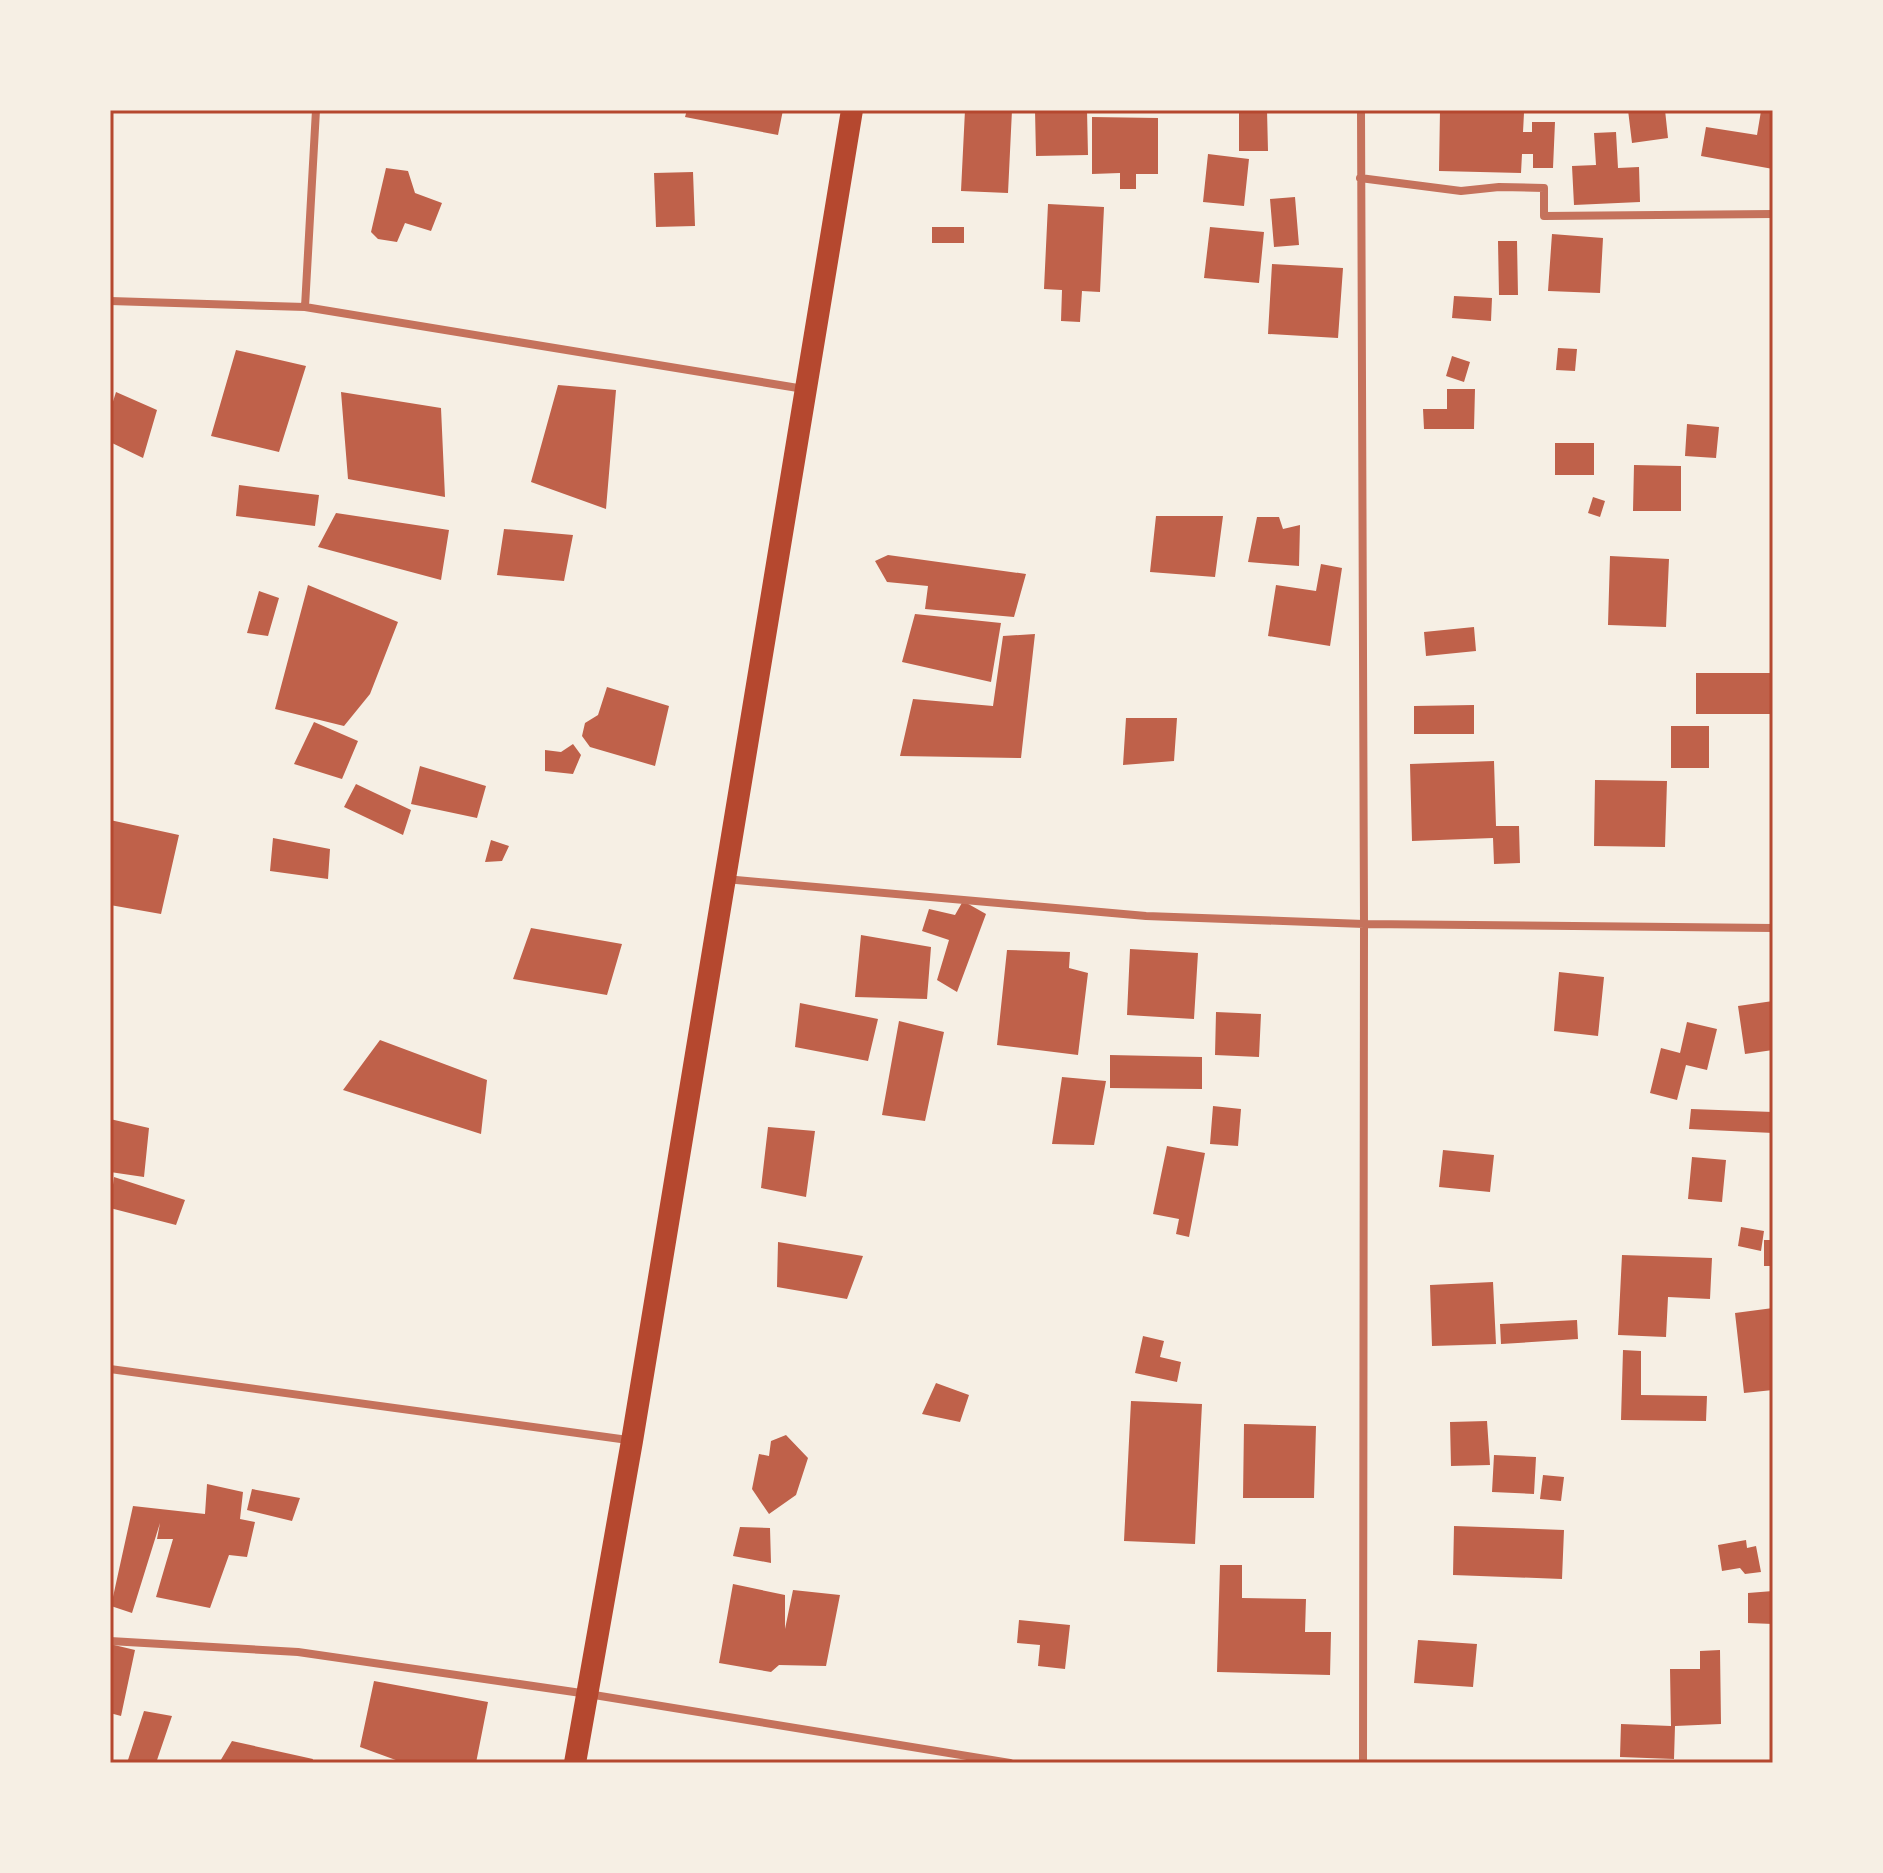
<svg xmlns="http://www.w3.org/2000/svg" width="1883" height="1873" viewBox="0 0 1883 1873" font-family="Raleway,sans-serif">
<style>
.building{fill:#bf614a}
.lines{fill:none;stroke-linecap:round;stroke-linejoin:round}
.minor{stroke:#c5725c;stroke-width:8}
.trunk{stroke:#b5482f;stroke-width:22}
.neatline{fill:none;stroke:#b5482f;stroke-width:3}
</style>
<rect width="100%" height="100%" fill="#f6efe4"/>
<path class="building" d="M687,110H783L778,135L685,117Z
M965,110H1012L1008,193L961,191Z
M1035,110H1087L1088,155L1036,156Z
M1239,110H1267L1268,151H1239Z
M1440,110L1524,113L1523,132H1532V122H1555L1553,168H1533V154H1522L1521,173L1439,171Z
M1533,110H1557V113H1533Z
M1628,110H1665L1668,138L1632,143Z
M1761,111L1773,113V169L1701,156L1706,127L1757,135Z
M1092,117L1158,118V174H1136V189H1120V173L1092,174Z
M1616,132L1618,168L1639,167L1640,202L1574,205L1572,166L1596,165L1594,133Z
M1208,154L1249,159L1244,206L1203,202Z
M386,168L408,171L415,193L442,203L431,231L405,223L397,242L378,239L371,232Z
M693,172L695,226L656,227L654,173Z
M1295,197L1299,245L1274,247L1270,199Z
M1048,204L1104,207L1100,292L1082,291L1080,322L1061,321L1062,290L1044,289Z
M932,227H964V243H932Z
M1210,227L1264,232L1259,283L1204,278Z
M1552,234L1603,238L1600,293L1548,291Z
M1498,241H1517L1518,295H1499Z
M1272,264L1343,268L1338,338L1268,334Z
M1454,296L1492,298L1491,321L1452,318Z
M1558,348L1577,349L1575,371L1556,370Z
M236,350L306,366L279,452L211,436Z
M1452,356L1470,362L1464,382L1446,376Z
M558,385L616,390L606,509L531,482Z
M1447,389H1475L1474,429H1424L1423,409H1447Z
M116,392L157,410L143,458L110,442V411Z
M341,392L441,408L445,497L348,479Z
M1687,424L1719,427L1716,458L1685,456Z
M1555,443H1594V475H1555Z
M1634,465L1681,466V511H1633Z
M239,485L319,495L315,526L236,516Z
M1593,497L1605,501L1600,517L1588,513Z
M336,513L449,530L441,580L318,547Z
M1156,516H1223L1215,577L1150,572Z
M1257,517H1279L1283,529L1300,525L1299,566L1248,562Z
M504,529L573,535L564,581L497,575Z
M888,555L1026,574L1014,617L925,609L928,586L887,582L875,561Z
M1610,556L1669,559L1666,627L1608,625Z
M1321,564L1342,568L1330,646L1268,636L1276,585L1316,591Z
M308,585L398,622L370,694L344,726L275,709Z
M259,591L279,598L268,636L247,633Z
M915,614L1001,623L991,682L902,662Z
M1474,627L1476,651L1426,656L1424,632Z
M1035,634L1021,758L900,756L913,699L993,706L1003,636Z
M1696,673H1773V714H1696Z
M607,687L669,706L655,766L590,747L582,736L585,723L598,715Z
M1474,705V734H1414V706Z
M1126,718H1177L1174,761L1123,765Z
M314,722L358,741L342,779L294,764Z
M1671,726H1709V768H1671Z
M573,744L581,755L573,774L545,771V750L561,752Z
M1494,761L1496,826H1519L1520,863L1494,864L1493,838L1412,841L1410,764Z
M420,766L486,786L477,818L411,804Z
M1595,780L1667,781L1665,847L1594,846Z
M356,784L411,810L403,835L344,807Z
M110,820L179,835L161,914L110,905Z
M273,838L330,849L328,879L270,871Z
M491,840L509,846L502,861L485,862Z
M963,901L986,914L957,992L937,980L949,940L922,931L929,909L955,915Z
M531,928L622,944L607,995L513,979Z
M861,935L931,947L927,999L855,997Z
M1130,949L1198,953L1194,1019L1127,1015Z
M1007,950L1070,952L1069,968L1088,973L1078,1055L997,1045Z
M1559,972L1604,977L1598,1036L1554,1031Z
M1773,1001V1050L1745,1054L1738,1006Z
M800,1003L878,1019L868,1061L795,1047Z
M1216,1012L1261,1014L1259,1057L1215,1055Z
M899,1021L944,1032L925,1121L882,1115Z
M1687,1022L1717,1029L1707,1070L1686,1065L1677,1100L1650,1093L1661,1048L1680,1053Z
M380,1040L487,1080L481,1134L343,1090Z
M1110,1055L1202,1057V1089L1110,1088Z
M1062,1077L1106,1081L1094,1145L1052,1144Z
M1213,1106L1241,1109L1238,1146L1210,1144Z
M1691,1109L1773,1112V1133L1689,1129Z
M110,1119L149,1128L144,1177L110,1172Z
M768,1127L815,1131L806,1197L761,1188Z
M1167,1146L1205,1153L1189,1237L1176,1234L1179,1219L1153,1214Z
M1443,1150L1494,1155L1490,1192L1439,1187Z
M1692,1157L1726,1160L1722,1202L1688,1199Z
M114,1177L185,1200L176,1225L110,1208Z
M1741,1227L1764,1231L1761,1251L1738,1246Z
M1764,1240H1773V1266H1764Z
M778,1242L863,1256L847,1299L777,1287Z
M1622,1255L1712,1258L1710,1299L1668,1297L1666,1337L1618,1335Z
M1493,1282L1496,1344L1432,1346L1430,1285Z
M1773,1308V1390L1744,1393L1735,1313Z
M1577,1320L1578,1339L1501,1344L1500,1324Z
M1143,1336L1164,1341L1160,1357L1181,1362L1177,1382L1135,1373Z
M1623,1350L1641,1351V1395L1707,1396L1706,1421L1621,1420Z
M936,1383L969,1395L960,1422L922,1414Z
M1131,1401L1202,1404L1195,1544L1124,1541Z
M1487,1421L1490,1465L1451,1466L1450,1422Z
M1244,1424L1316,1426L1314,1498H1243Z
M786,1435L808,1458L796,1495L769,1514L752,1489L759,1454L769,1456L771,1441Z
M1494,1455L1536,1457L1534,1494L1492,1492Z
M1543,1475L1564,1477L1561,1501L1540,1499Z
M207,1484L243,1492L240,1519L255,1522L247,1557L229,1555L210,1608L156,1597L173,1539H157L160,1523L132,1613L111,1606L133,1506L205,1514Z
M252,1489L300,1498L292,1521L247,1510Z
M1454,1526L1564,1530L1562,1579L1453,1575Z
M740,1527L770,1528L771,1563L733,1556Z
M1746,1540L1747,1548L1756,1546L1761,1572L1745,1574L1740,1568L1722,1571L1718,1545Z
M1220,1565H1242V1598L1306,1599L1305,1632H1331L1330,1675L1217,1672Z
M733,1584L785,1595V1629L793,1590L840,1595L826,1666L779,1665L771,1672L719,1663Z
M1773,1591V1624L1748,1623V1593Z
M1019,1620L1070,1625L1065,1669L1038,1666L1040,1645L1017,1643Z
M1418,1640L1477,1644L1473,1687L1414,1683Z
M110,1644L135,1650L121,1716L110,1713Z
M1720,1650L1721,1724L1675,1726L1674,1759L1620,1757L1621,1724L1671,1726L1670,1669H1700V1651Z
M374,1681L488,1702L476,1763H404L360,1747Z
M144,1711L172,1716L156,1763H127Z
M232,1741L313,1759L312,1763H219Z"/>
<g class="lines">
<path class="minor" d="M1361,110L1364,924L1363,1763
M1360,178L1461,191L1499,187L1544,188V216L1773,214
M110,301L305,307L804,389
M305,307L316,110
M725,879L1146,916L1364,924L1773,928
M110,1369L628,1440
M110,1641L298,1652L588,1694L1010,1763"/>
<path class="trunk" d="M575,1763L632,1441L852,110"/>
</g>
<rect width="1883" height="1873" fill="none" stroke="#f6efe4" stroke-width="224"/>
<rect x="112" y="112" width="1659" height="1649" class="neatline"/>
</svg>
